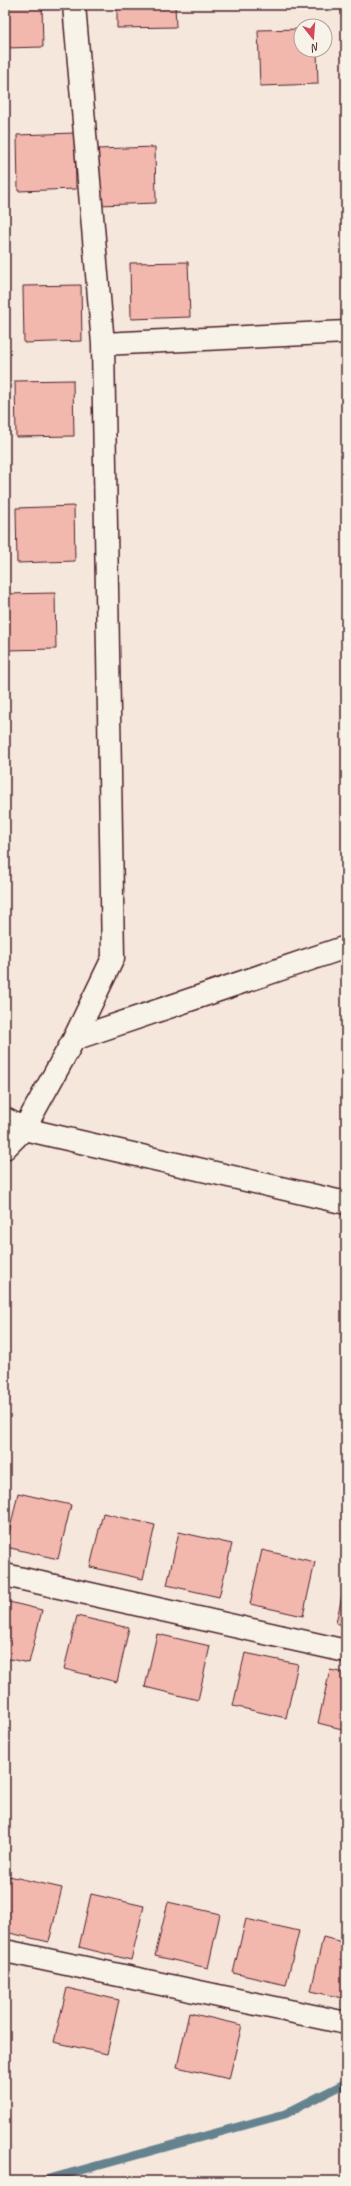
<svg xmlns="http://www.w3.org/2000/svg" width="351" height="2186" viewBox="0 0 351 2186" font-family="Caveat,sans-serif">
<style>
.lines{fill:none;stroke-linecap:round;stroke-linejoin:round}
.stream{stroke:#65838f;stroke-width:9}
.building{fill:#f2b8ae;stroke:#4a1f2b}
.street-casing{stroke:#4a1f2b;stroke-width:25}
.street{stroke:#f7f3e8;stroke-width:22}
</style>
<rect width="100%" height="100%" fill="#f6e7dc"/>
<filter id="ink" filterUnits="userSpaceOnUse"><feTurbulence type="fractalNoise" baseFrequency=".025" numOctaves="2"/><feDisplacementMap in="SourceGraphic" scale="8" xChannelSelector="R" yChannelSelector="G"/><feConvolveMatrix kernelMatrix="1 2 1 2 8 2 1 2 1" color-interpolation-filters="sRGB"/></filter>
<g filter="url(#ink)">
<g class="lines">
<path class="stream" d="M42,2181L285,2114L346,2083"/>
</g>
<path class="building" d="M5,5H42L43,47L5,48Z
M117,5H175L176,27L117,28Z
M301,29V50H317L318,84L260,86L258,30Z
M75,133L76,189L18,191L17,135Z
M155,147L156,203L98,205L97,149Z
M188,262L190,317L131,319L130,263Z
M81,285L82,341L24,343L23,286Z
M73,380L74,436L16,437L15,381Z
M74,506L75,561L17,563L16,508Z
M55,593L56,649L5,650V594Z
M18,1493L71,1505L58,1559L6,1547Z
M103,1513L155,1525L143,1579L90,1567Z
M179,1532L232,1544L219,1597L167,1585Z
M262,1550L315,1562L303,1616L250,1604Z
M346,1578V1626L336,1623Z
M5,1601L42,1610L29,1663L5,1658Z
M77,1616L129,1628L117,1682L64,1669Z
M157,1634L210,1646L198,1700L145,1687Z
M245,1653L298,1664L286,1718L233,1706Z
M330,1670L346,1673V1730L318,1723Z
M9,1876L62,1888L49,1942L5,1932V1893Z
M91,1894L144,1906L131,1960L79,1947Z
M168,1902L220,1914L208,1968L155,1956Z
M246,1919L299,1931L286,1985L233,1973Z
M323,1937L346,1943V1999L311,1991Z
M67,1988L119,2000L107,2054L54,2042Z
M189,2013L242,2025L229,2079L177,2067Z"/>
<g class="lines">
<g class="street-casing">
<path id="street" d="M103,344L346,332
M74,1039L346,947
M5,1119L24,1129L346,1203
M5,1148L24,1129L74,1039L113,958L103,344L74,5
M5,1575L346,1651
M5,1951L346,2023"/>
</g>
<use href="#street" class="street"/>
</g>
</g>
<rect width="351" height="2186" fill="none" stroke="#f7f3e8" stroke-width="20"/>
<rect x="10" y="10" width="331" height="2166" fill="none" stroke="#4a1f2b" stroke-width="1.5" filter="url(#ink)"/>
<g transform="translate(313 38) rotate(163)"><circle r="19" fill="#f7f3e8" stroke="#b29e9c"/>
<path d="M0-3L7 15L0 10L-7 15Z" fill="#d1495b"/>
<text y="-6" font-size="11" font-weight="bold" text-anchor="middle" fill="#4a1f2b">N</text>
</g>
</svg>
